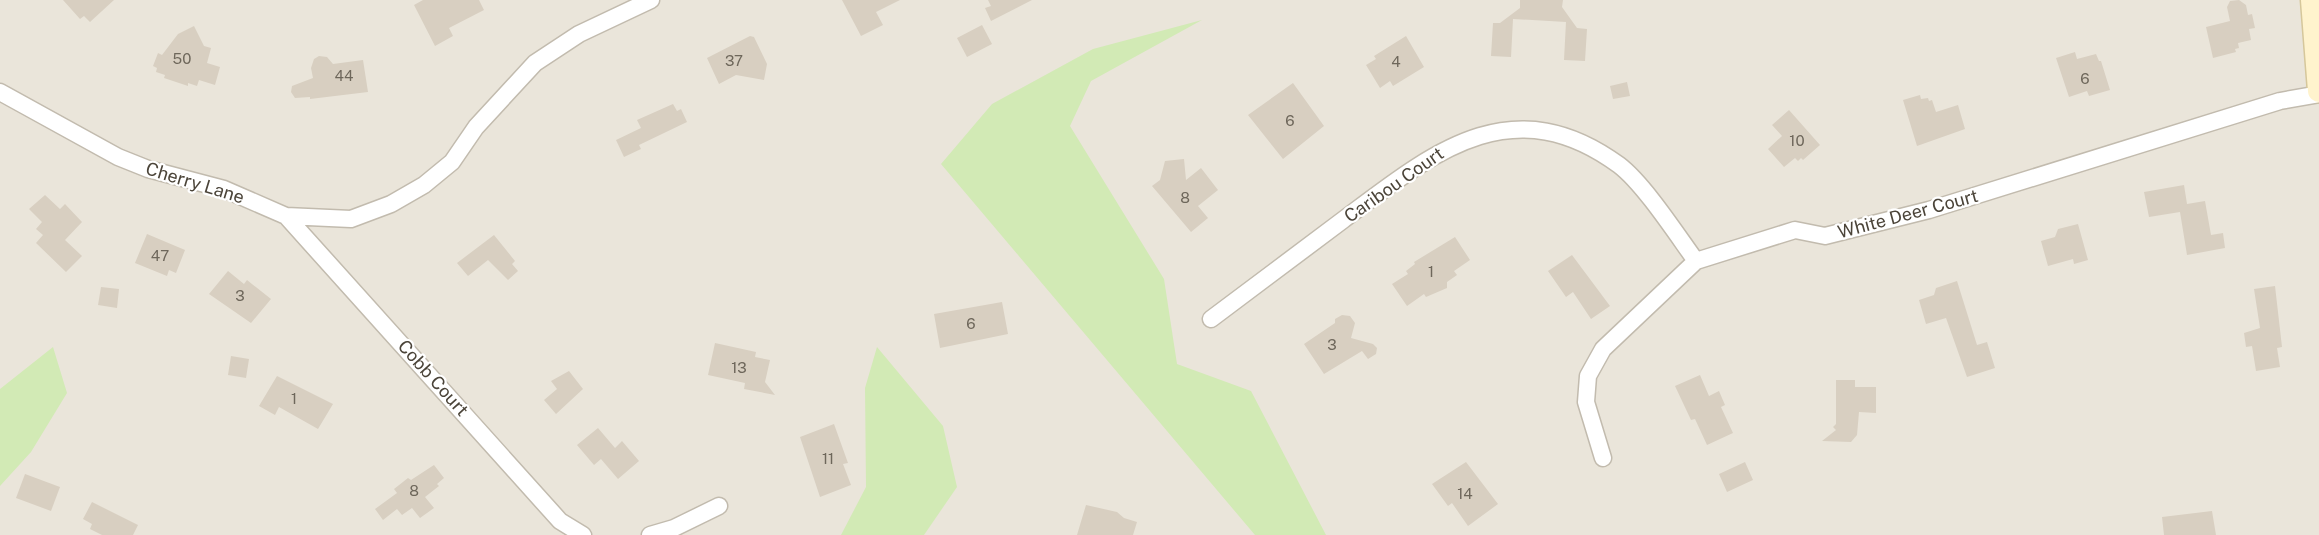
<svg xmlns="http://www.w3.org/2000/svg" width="2319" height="535" viewBox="0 0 2319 535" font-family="'Public Sans',sans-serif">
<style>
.residential{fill:#eae5da}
.green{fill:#d2eab5}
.building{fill:#d8cfc1}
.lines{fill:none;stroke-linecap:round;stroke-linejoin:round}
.minor-casing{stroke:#c2bbae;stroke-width:19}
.secondary-casing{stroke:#d6c79b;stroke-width:25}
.minor{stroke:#fff;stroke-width:16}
.secondary{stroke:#fff3cd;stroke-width:22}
.labels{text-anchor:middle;stroke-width:4.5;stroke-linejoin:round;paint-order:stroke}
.number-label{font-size:15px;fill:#6e675b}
.street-label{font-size:18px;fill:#4b4439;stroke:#fff}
</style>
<rect width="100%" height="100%" fill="#f6f3ec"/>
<path class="residential" d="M0,0H2319V535H0Z"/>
<path class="green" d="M1202,20L1091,81L1070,126L1164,279L1177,364L1251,391L1326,535H1255L941,164L992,104L1093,49Z
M53,347L67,393L31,452L0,486V389Z
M877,347L943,426L957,487L924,535H841L866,487L865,388Z"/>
<path class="building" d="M63,0H114L90,22L84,16L80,19Z
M423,0H479L484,10L449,28L453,36L435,46L414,5Z
M842,0H900L876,12L883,25L861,36Z
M988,0H1032L991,21L985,8L991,6Z
M1520,0H1563L1562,7L1577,28L1587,29L1585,61L1564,60L1566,22L1513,19L1511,57L1491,56L1493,23H1500L1520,8Z
M2239,0L2246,5L2248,15L2252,14L2255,28L2249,29L2251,40L2238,43L2239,48L2235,49L2236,52L2213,58L2206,27L2230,21L2227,7L2230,1Z
M982,25L992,44L967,57L957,38Z
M194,26L204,46L211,48L207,63L220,67L215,85L199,80L197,86L188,83V86L164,78L165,75L156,72L157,68L153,66L158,53L162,55L178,34Z
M750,36L754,37L767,64L764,80L736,75L719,84L707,58Z
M1406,36L1424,67L1393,86L1390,81L1380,88L1366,65L1376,59L1374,56Z
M2075,52L2077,59L2096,54L2099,61H2101L2110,90L2089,96L2087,91L2069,97L2056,58Z
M319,56L327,57L333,64L363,60L368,92L310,99V97L295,98L291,92L292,86L313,78L311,68L314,59Z
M1627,82L1630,96L1613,99L1610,86Z
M1293,83L1324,126L1283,159L1248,115Z
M1920,95L1921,99L1928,98L1929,101L1932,100L1936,112L1958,105L1965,129L1917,146L1903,100Z
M673,104L677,111L681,109L687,122L639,145L641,149L624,157L616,140L641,128L637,120Z
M1789,110L1820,145L1803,160L1801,158L1798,161L1795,158L1784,167L1768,149L1782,136L1772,125Z
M1184,159L1186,180L1201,168L1218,190L1198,206L1208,218L1191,232L1152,186L1160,180L1165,161Z
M2184,185L2187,204L2205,201L2211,235L2223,233L2225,248L2187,255L2180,212L2149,217L2144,192Z
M45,195L60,209L65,204L82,222L65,240L82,256L66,272L36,243L43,235L36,229L42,222L29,209Z
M2078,224L2088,260L2074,264L2073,259L2048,266L2041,241L2055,237L2058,229Z
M147,234L185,250L176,273L169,270L167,276L135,263Z
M494,235L515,261L512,264L518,271L508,280L488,260L468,276L457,263Z
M1455,237L1470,260L1454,271L1457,275L1447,282V288L1426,297L1424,294L1407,306L1392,284L1408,274L1406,271L1415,264L1414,262Z
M1572,255L1610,306L1591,319L1573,292L1566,297L1548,271Z
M228,271L244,284L247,280L271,299L251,323L209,294Z
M1957,281L1977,345L1987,342L1995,368L1967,377L1946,318L1926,324L1919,300L1934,295L1936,288Z
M2275,286L2282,347L2277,348L2280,367L2256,371L2252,346L2246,347L2244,333L2260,328L2254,289Z
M101,287L119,289L117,308L98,305Z
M1002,302L1008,334L940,348L934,314Z
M1342,315L1350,316L1355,323L1351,338L1373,344L1377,348L1376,354L1368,359L1362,351L1324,374L1304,344L1335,323V319Z
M715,343L756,352L755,357L770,360L765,382L775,395L744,389L745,383L708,375Z
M231,356L249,359L246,378L228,375Z
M569,371L583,389L556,414L544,400L557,389L551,381Z
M1700,375L1709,396L1719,391L1725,405L1721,407L1733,433L1707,445L1695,419L1691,420L1675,386Z
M277,376L333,404L318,429L279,407L275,415L259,406Z
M1836,380H1855V387H1876V413L1859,412L1857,435L1851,442L1822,441L1836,430L1833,427L1836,424Z
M834,424L848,463L843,464L851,485L820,497L800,437Z
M598,428L615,448L622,441L639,461L618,479L601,459L594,465L577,445Z
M1466,462L1498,504L1468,526L1452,503L1448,506L1432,484Z
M1745,462L1753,480L1727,492L1719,474Z
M434,465L444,478L437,484L439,486L425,497L434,508L420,518L412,508L402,515L397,509L383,520L375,509L397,493L394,489L408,478L411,480Z
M25,474L60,487L51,511L16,498Z
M92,502L138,525L133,535H102L90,529L92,524L83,519Z
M1086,505L1117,512L1124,518L1137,522L1133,535H1077Z
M2212,511L2216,535H2164L2162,517Z"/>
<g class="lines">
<g class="minor-casing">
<path id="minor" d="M0,92L118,157L148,169L224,189L286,216L351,219L391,204L424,185L452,162L476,127L535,63L579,34L651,0
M286,216L560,521L583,535
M1211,319C1255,286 1299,253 1343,220C1431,154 1511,86 1619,165C1644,184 1677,235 1696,261
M1603,458L1586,402L1588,376L1603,349L1696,261L1795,230L1825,236L1929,210L2280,101L2319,94
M650,535L674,528L719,506"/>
</g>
<g class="secondary-casing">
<path id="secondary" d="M2312,0L2319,91"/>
</g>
<use href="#minor" class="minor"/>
<use href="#secondary" class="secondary"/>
</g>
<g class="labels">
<g class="number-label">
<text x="182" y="64">50</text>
<text x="734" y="66">37</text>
<text x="1396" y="67">4</text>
<text x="344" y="81">44</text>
<text x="2085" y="84">6</text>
<text x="1290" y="126">6</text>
<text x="1797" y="146">10</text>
<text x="1185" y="203">8</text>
<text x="160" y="261">47</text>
<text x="1431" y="277">1</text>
<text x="240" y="301">3</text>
<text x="971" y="329">6</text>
<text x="1332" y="350">3</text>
<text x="739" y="373">13</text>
<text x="294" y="404">1</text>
<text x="828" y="464">11</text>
<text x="414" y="496">8</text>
<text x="1465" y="499">14</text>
</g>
<g class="street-label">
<text transform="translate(195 183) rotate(17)" y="6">Cherry Lane</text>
<text transform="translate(1394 185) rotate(-35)" y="6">Caribou Court</text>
<text transform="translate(1908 214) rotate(-15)" y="6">White Deer Court</text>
<text transform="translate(433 378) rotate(48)" y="6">Cobb Court</text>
</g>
</g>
</svg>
